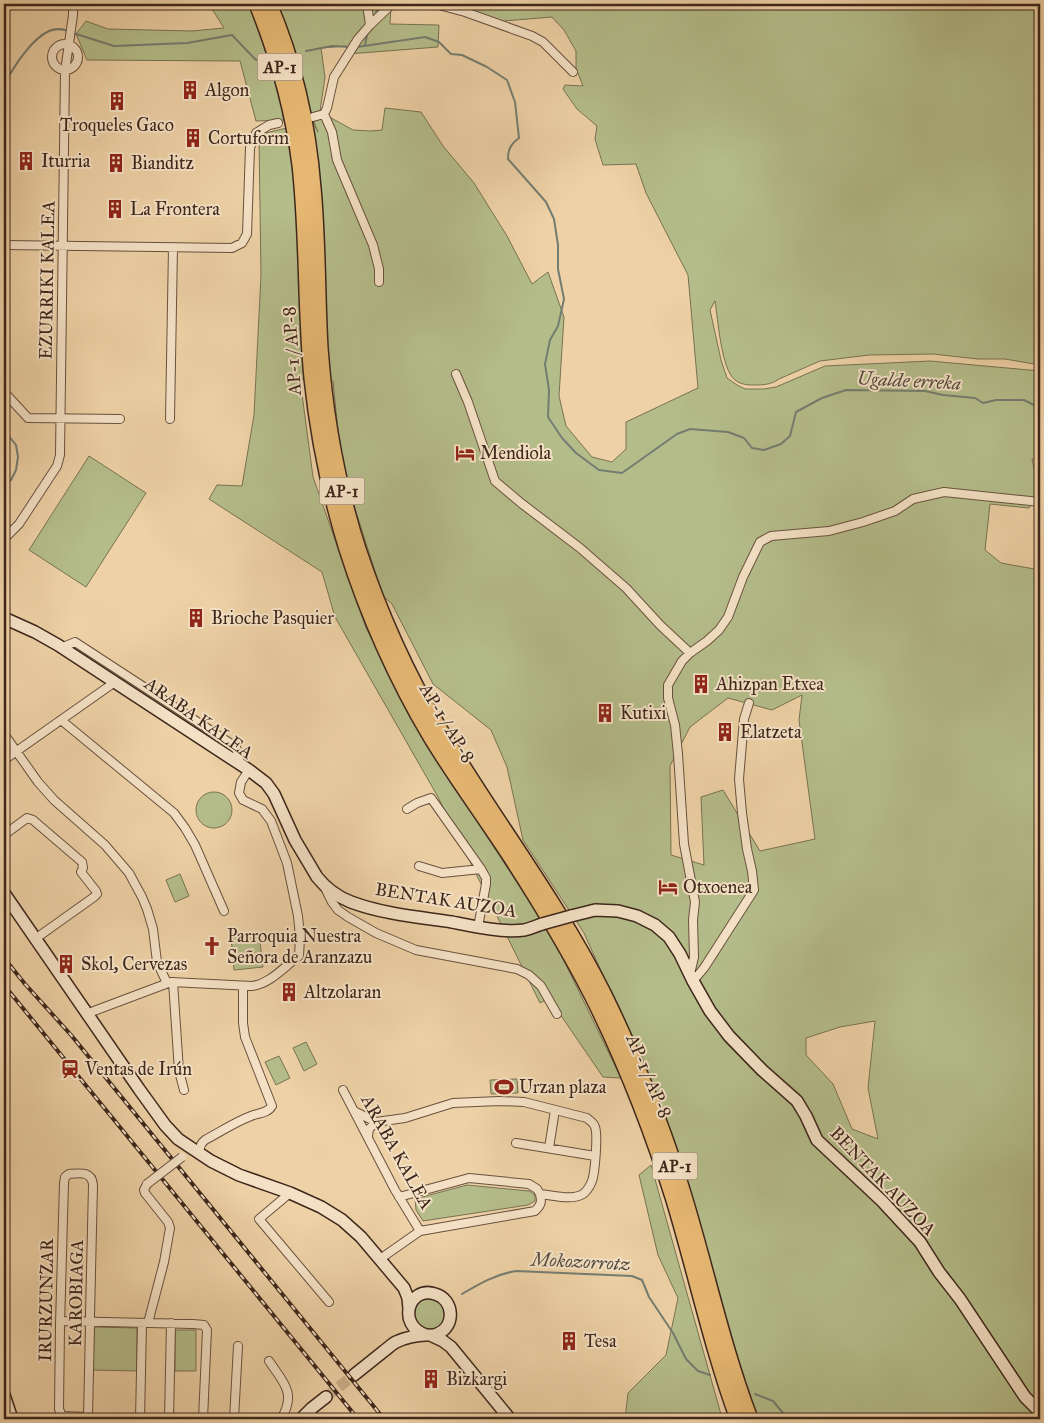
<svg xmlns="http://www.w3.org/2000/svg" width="1044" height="1423" viewBox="0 0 1044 1423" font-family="'IM FELL Great Primer',serif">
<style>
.green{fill:#b4bd8a;stroke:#787252;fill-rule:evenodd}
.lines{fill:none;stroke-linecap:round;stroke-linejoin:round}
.stream{stroke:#747d71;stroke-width:2}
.secondary-tunnel{stroke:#cbaf8a;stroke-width:11;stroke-dasharray:11 5.5;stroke-linecap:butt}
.street-casing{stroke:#69513e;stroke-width:10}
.secondary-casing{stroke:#3d261b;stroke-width:14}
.highway-casing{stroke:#3d261b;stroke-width:18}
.street{stroke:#f4e1c5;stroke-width:8}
.secondary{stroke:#f4e1c5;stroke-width:11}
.highway{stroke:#e7b873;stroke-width:15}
.rail-casing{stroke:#3d261b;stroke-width:4}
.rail{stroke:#f4e1c5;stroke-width:2;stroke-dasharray:5.5;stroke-linecap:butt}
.street-bridge-casing{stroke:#69513e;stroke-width:10;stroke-linecap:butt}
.secondary-bridge-casing{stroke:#3d261b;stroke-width:14;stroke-linecap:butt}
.street-bridge{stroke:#f4e1c5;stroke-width:8}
.secondary-bridge{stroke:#f4e1c5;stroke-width:11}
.labels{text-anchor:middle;stroke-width:4;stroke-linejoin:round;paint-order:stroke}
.shield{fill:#f4e1c5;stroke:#745e4e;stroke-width:1}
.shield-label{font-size:16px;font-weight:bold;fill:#3d261b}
.poi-label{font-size:18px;fill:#3d261b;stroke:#f4e1c5;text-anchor:start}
.street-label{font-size:18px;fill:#3d261b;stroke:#f4e1c5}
.water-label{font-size:19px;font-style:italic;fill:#544a3f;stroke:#f4e1c5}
</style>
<rect width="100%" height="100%" fill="#eed1a6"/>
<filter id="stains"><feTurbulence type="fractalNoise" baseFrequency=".004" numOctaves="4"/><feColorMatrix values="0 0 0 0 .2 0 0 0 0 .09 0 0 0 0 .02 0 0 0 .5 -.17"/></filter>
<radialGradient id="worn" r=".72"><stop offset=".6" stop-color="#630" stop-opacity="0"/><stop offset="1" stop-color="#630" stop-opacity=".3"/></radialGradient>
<path class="green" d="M209,4H400L391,5L390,24L439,25L438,47L348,54L346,46L321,48L325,77L320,111L284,120L256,121L240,61L87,60L76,34L86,21L108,29L192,31L224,28Z
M435,4H1040V365L1005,359H978L933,354L869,355L820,361L779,379C771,385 762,385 753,385C746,385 740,384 735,380C721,369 718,319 715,301L710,310L721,360L727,378L737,385L745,389H764L776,387L825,366L930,361L1040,371V460L1032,459L1039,494L1029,508L990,504L985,550L1001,563L1040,570V1419H753L641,1060L584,933L523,840L507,767L491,730L433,684L392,604L383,596L347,484L338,431L333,381L300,379L313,477L366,628L444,771L552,936L621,1078L603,1077L549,998L540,1003L438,797L335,617L322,572L209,499L217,485L242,486L254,415L261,275L259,139L265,133L313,122L318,132L314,122L324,114L353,130L371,131L382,130L385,108L421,112L443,146L474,183L507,236L532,284L548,272L564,317L559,396L566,426L592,457L612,462L626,449V422L698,388L688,275L646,193L636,164L603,165L595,139L597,126L577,109L563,89L565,85L583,86L576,68V51L564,30L552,17L492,22ZM802,695L799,720L815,839L760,851L723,790L701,797L704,865L671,855L670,766L690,727L728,698L772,710ZM875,1021L868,1088L878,1139L852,1129L833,1084L806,1055V1038L840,1027Z
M89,456L146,493L86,587L29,550Z
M196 810a18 18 0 1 1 36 0a18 18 0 1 1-36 0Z
M180,874L189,896L175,902L166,880Z
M259,934L263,967L234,970L231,937Z
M306,1042L317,1064L304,1071L293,1048Z
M279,1056L290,1078L276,1085L265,1062Z
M517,1079L518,1093L491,1094L490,1080Z
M651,1165L722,1418L723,1419H625L628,1393L666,1355L678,1298L658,1255L639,1175Z
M467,1185L529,1191L535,1195V1201L528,1205L423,1221L416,1210L415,1199Z
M413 1314a16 16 0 1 1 32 0a16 16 0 1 1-32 0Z
M94,1327L137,1328V1371L93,1370Z
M175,1330H196V1371H175Z"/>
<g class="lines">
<path class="stream" d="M376,12L381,4
M73,33L114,46L187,43L232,35L255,59L264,63
M365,45L367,35
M357,47L425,37L439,42L451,54L462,55L487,67L507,80L515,102L519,138C511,144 508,149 508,159L546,202L554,219L558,245V269L564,299L558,326L550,340L545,364L549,390L548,417L562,438L576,453L599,470L622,473L677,434L690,429L728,432L744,438L752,448L764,450L781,444L790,436L796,412L822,398L846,390L925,391L943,395L975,398L983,403L996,400H1024L1040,408
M306,51L332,46L350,47
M4,85C13,68 31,39 49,31C56,28 63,29 69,31
M4,430L16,445L18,457L16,470L11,480L4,483
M462,1294C479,1284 496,1274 516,1271L632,1276L642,1280L649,1297L673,1333L686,1359L698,1371L710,1375
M755,1394L773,1401L788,1419
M311,1419L319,1409"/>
<path class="secondary-tunnel" d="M326,1397L354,1375"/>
<g class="street-casing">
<path id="street" d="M367,4L370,25
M435,4L465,12L532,36L543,42L573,72
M52 57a13 13 0 1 1 26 0a13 13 0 1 1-26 0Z
M324,114L332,132L337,160L373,245L379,269V282
M313,117L324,114L327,108L334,77L358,39L370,25L391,5L400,4
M4,245L232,248L242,243L247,234L250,148L256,133L269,125L278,123
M456,374L468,402L495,481L521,503L580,548L626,588L660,625L690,653
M4,392L28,418L120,419
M170,419L173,247
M4,539L19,524L57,466L60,455L65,71L73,15V4
M63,647L75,642L236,747L240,764
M61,720L174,813L185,828L195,845L224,911
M4,734L38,782L54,800L105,845L129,873L142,897L147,909L153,929L157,962L167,983
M4,760L115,682
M407,809L417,803L431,798L481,869L486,878V884L478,927
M4,835L27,818L33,820L82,862L83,868L81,872L96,891L97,894L94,897L35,939
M419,866L442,873L481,869
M325,888L332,902L338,910L348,917L376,933L416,950L517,969L529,975L541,986L557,1014
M690,974L694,957L693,920L695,902L684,844L678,754L675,725L668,698V685L682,661L690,653L707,641L719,630L728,617L743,577L760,542L771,536L829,531L863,522L895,511L913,499L944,492L1040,502
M693,981L704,968L754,890L752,871L747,849L742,813L739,779L744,719L749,703
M173,982L179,1071L184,1090
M86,1014L171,982L252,986C270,984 285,966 299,956L300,937L298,916L287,863L271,821L262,809L243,800L239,793L241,782L249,770
M343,1090L395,1190L420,1231
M354,1111L376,1122
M368,1136L369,1129L376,1122L405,1118L453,1103L499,1101L524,1102L587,1118C590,1121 594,1123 595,1127C598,1134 595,1173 592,1181C590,1186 587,1191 583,1194C571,1201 553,1195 540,1194
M516,1143L595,1156
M549,1148L555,1110
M200,1154C199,1148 200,1144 205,1140C220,1132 235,1122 251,1116C259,1113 268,1113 272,1106L245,1037L243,1023V986
M147,1184L144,1190L145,1193L168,1222L170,1228L164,1262L148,1323
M290,1193L259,1219L329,1302
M399,1197L469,1178L529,1184L537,1189L540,1194
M380,1259L420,1231L535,1211C541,1205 542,1202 540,1194
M60,1321L193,1324L204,1325L207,1330L203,1419
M269,1361C283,1382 297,1393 281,1419
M88,1419V1417L90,1326V1316L93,1185C92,1171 80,1173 69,1174L65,1177L64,1183L60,1325L59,1409L62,1416L88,1417
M140,1419L142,1323
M169,1419L171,1323
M234,1419L238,1346"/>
</g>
<g class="secondary-casing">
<path id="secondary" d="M4,618L35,632L58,645L249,770L266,783L274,794L295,840L317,877C325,887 338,897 351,902C383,914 418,917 452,922C472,926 503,933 524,930C530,929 536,926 542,924
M4,893L139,1089L165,1125L178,1139L211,1161L239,1175L290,1193L321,1207L342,1220L361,1237L404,1288L408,1298L409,1309
M571,916L595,910L618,911L637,916L655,925L669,937L680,954L693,981L710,1011L729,1036L762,1070L797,1101L806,1116L817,1140L882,1201L920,1242L939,1272L960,1299L1025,1397L1040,1412
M430,1335L443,1341L451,1347L510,1419
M354,1375C364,1367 374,1359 384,1351C388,1348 392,1344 396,1342C404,1338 417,1335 426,1335C430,1335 433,1336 437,1334C456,1327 454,1299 435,1294C409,1285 396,1325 426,1335
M4,1395L12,1419
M301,1419L312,1408L326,1397"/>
</g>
<g class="highway-casing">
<path id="highway" d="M257,4C278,56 293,109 300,165C308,236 305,307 312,378C318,436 330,494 347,549C368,615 396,678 431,737C456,778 485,817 511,857C540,902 568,948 592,995C625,1061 652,1130 674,1200C696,1273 712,1348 738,1419
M269,4C294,62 308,125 313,188C318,241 317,295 320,348C325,416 337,484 358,549C379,612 406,673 440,730C493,819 557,901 604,995C636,1061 664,1129 685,1200C707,1273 723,1348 750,1419"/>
</g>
<use href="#street" class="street"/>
<use href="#secondary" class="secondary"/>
<use href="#highway" class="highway"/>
<g class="rail-casing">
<path id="rail" d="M4,958L25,984L71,1035L384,1419
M4,985L358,1419"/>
</g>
<use href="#rail" class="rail"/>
<g class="street-bridge-casing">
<path id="street-bridge" d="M147,1184L182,1157"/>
</g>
<g class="secondary-bridge-casing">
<path id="secondary-bridge" d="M542,924L571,916"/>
</g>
<use href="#street-bridge" class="street-bridge"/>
<use href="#secondary-bridge" class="secondary-bridge"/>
</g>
<defs>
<g id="building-bare" transform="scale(1.5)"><path d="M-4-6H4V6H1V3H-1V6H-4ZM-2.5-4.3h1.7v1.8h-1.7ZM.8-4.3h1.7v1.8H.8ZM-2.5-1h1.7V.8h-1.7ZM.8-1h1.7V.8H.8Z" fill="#8f2418" stroke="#f4e1c5" stroke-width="2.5" paint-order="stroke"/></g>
<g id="hotel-bare" transform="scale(1.5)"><path d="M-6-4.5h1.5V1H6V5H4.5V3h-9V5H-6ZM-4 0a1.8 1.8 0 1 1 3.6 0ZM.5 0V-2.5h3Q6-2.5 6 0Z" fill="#8f2418" stroke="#f4e1c5" stroke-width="2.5" paint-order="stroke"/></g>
<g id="church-bare" transform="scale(1.5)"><path d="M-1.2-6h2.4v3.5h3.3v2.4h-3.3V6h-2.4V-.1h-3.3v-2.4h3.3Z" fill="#8f2418" stroke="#f4e1c5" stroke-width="2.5" paint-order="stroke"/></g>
<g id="station-bare" transform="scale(1.5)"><path d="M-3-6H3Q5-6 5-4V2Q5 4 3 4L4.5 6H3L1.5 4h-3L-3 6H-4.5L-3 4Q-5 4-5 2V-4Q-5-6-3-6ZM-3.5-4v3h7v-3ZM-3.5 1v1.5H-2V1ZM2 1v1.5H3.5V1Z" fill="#8f2418" stroke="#f4e1c5" stroke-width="2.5" paint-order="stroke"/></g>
<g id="stadium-bare" transform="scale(1.5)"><path d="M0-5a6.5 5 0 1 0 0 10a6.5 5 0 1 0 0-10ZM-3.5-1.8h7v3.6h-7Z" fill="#8f2418" stroke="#f4e1c5" stroke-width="2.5" paint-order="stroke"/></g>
</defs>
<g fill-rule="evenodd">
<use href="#building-bare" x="190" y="90"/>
<use href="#building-bare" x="117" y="101"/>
<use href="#building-bare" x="193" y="138"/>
<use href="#building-bare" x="26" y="161"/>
<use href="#building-bare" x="116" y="163"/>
<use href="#building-bare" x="115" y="209"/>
<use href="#hotel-bare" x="465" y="453"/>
<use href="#building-bare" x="196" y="618"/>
<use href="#building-bare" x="701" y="684"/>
<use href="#building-bare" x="605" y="713"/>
<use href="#building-bare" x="725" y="732"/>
<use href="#hotel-bare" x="668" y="887"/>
<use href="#church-bare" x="212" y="946"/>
<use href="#building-bare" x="66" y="964"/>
<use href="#building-bare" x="289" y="992"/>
<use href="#station-bare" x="70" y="1069"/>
<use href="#stadium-bare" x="504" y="1087"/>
<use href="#building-bare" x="569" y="1341"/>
<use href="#building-bare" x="431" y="1379"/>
</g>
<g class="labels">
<g class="shield">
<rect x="257.5" y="53.5" width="45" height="27" rx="4"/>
<rect x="319.5" y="477.5" width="45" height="27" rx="4"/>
<rect x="652.5" y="1152.5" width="45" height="27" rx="4"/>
</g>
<g class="shield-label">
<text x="280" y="73">AP-1</text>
<text x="342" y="497">AP-1</text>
<text x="675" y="1172">AP-1</text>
</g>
<g class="poi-label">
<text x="205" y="96">Algon</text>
<text x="117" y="131" text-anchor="middle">Troqueles Gaco</text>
<text x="208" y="144">Cortuform</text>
<text x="41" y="167">Iturria</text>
<text x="131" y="169">Bianditz</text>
<text x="130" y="215">La Frontera</text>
<text x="480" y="459">Mendiola</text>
<text x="211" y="624">Brioche Pasquier</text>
<text x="716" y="690">Ahizpan Etxea</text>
<text x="620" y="719">Kutixi</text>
<text x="740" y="738">Elatzeta</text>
<text x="683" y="893">Otxoenea</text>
<text x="227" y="942">Parroquia Nuestra<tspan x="227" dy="21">Señora de Aranzazu</tspan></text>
<text x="81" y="970">Skol, Cervezas</text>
<text x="304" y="998">Altzolaran</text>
<text x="85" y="1075">Ventas de Irún</text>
<text x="519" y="1093">Urzan plaza</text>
<text x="584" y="1347">Tesa</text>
<text x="446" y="1385">Bizkargi</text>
</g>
<g class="street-label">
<text transform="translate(47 280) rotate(-89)" y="6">EZURRIKI KALEA</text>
<text transform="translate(292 351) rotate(-94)" y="6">AP-1 / AP-8</text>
<text transform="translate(199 718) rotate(35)" y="6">ARABA KALEA</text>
<text transform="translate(447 723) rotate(59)" y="6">AP-1 / AP-8</text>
<text transform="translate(446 900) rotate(9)" y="6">BENTAK AUZOA</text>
<text transform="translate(649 1076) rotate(67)" y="6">AP-1 / AP-8</text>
<text transform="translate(397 1152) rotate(61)" y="6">ARABA KALEA</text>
<text transform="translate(883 1181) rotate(46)" y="6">BENTAK AUZOA</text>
<text transform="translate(76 1293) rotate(-89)" y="6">KAROBIAGA</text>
<text transform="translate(46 1300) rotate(-89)" y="6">IRURZUNZAR</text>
</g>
<g class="water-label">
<text transform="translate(909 380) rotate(3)" y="7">Ugalde erreka</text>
<text transform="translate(581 1261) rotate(3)" y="7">Mokozorrotz</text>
</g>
</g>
<rect width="1044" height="1423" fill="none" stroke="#eed1a6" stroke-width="20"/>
<rect x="5" y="5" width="1034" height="1413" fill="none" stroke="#3d261b" stroke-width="2.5"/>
<rect x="10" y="10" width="1024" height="1403" fill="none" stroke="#3d261b"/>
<rect width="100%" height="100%" filter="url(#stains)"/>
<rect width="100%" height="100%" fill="url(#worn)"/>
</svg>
